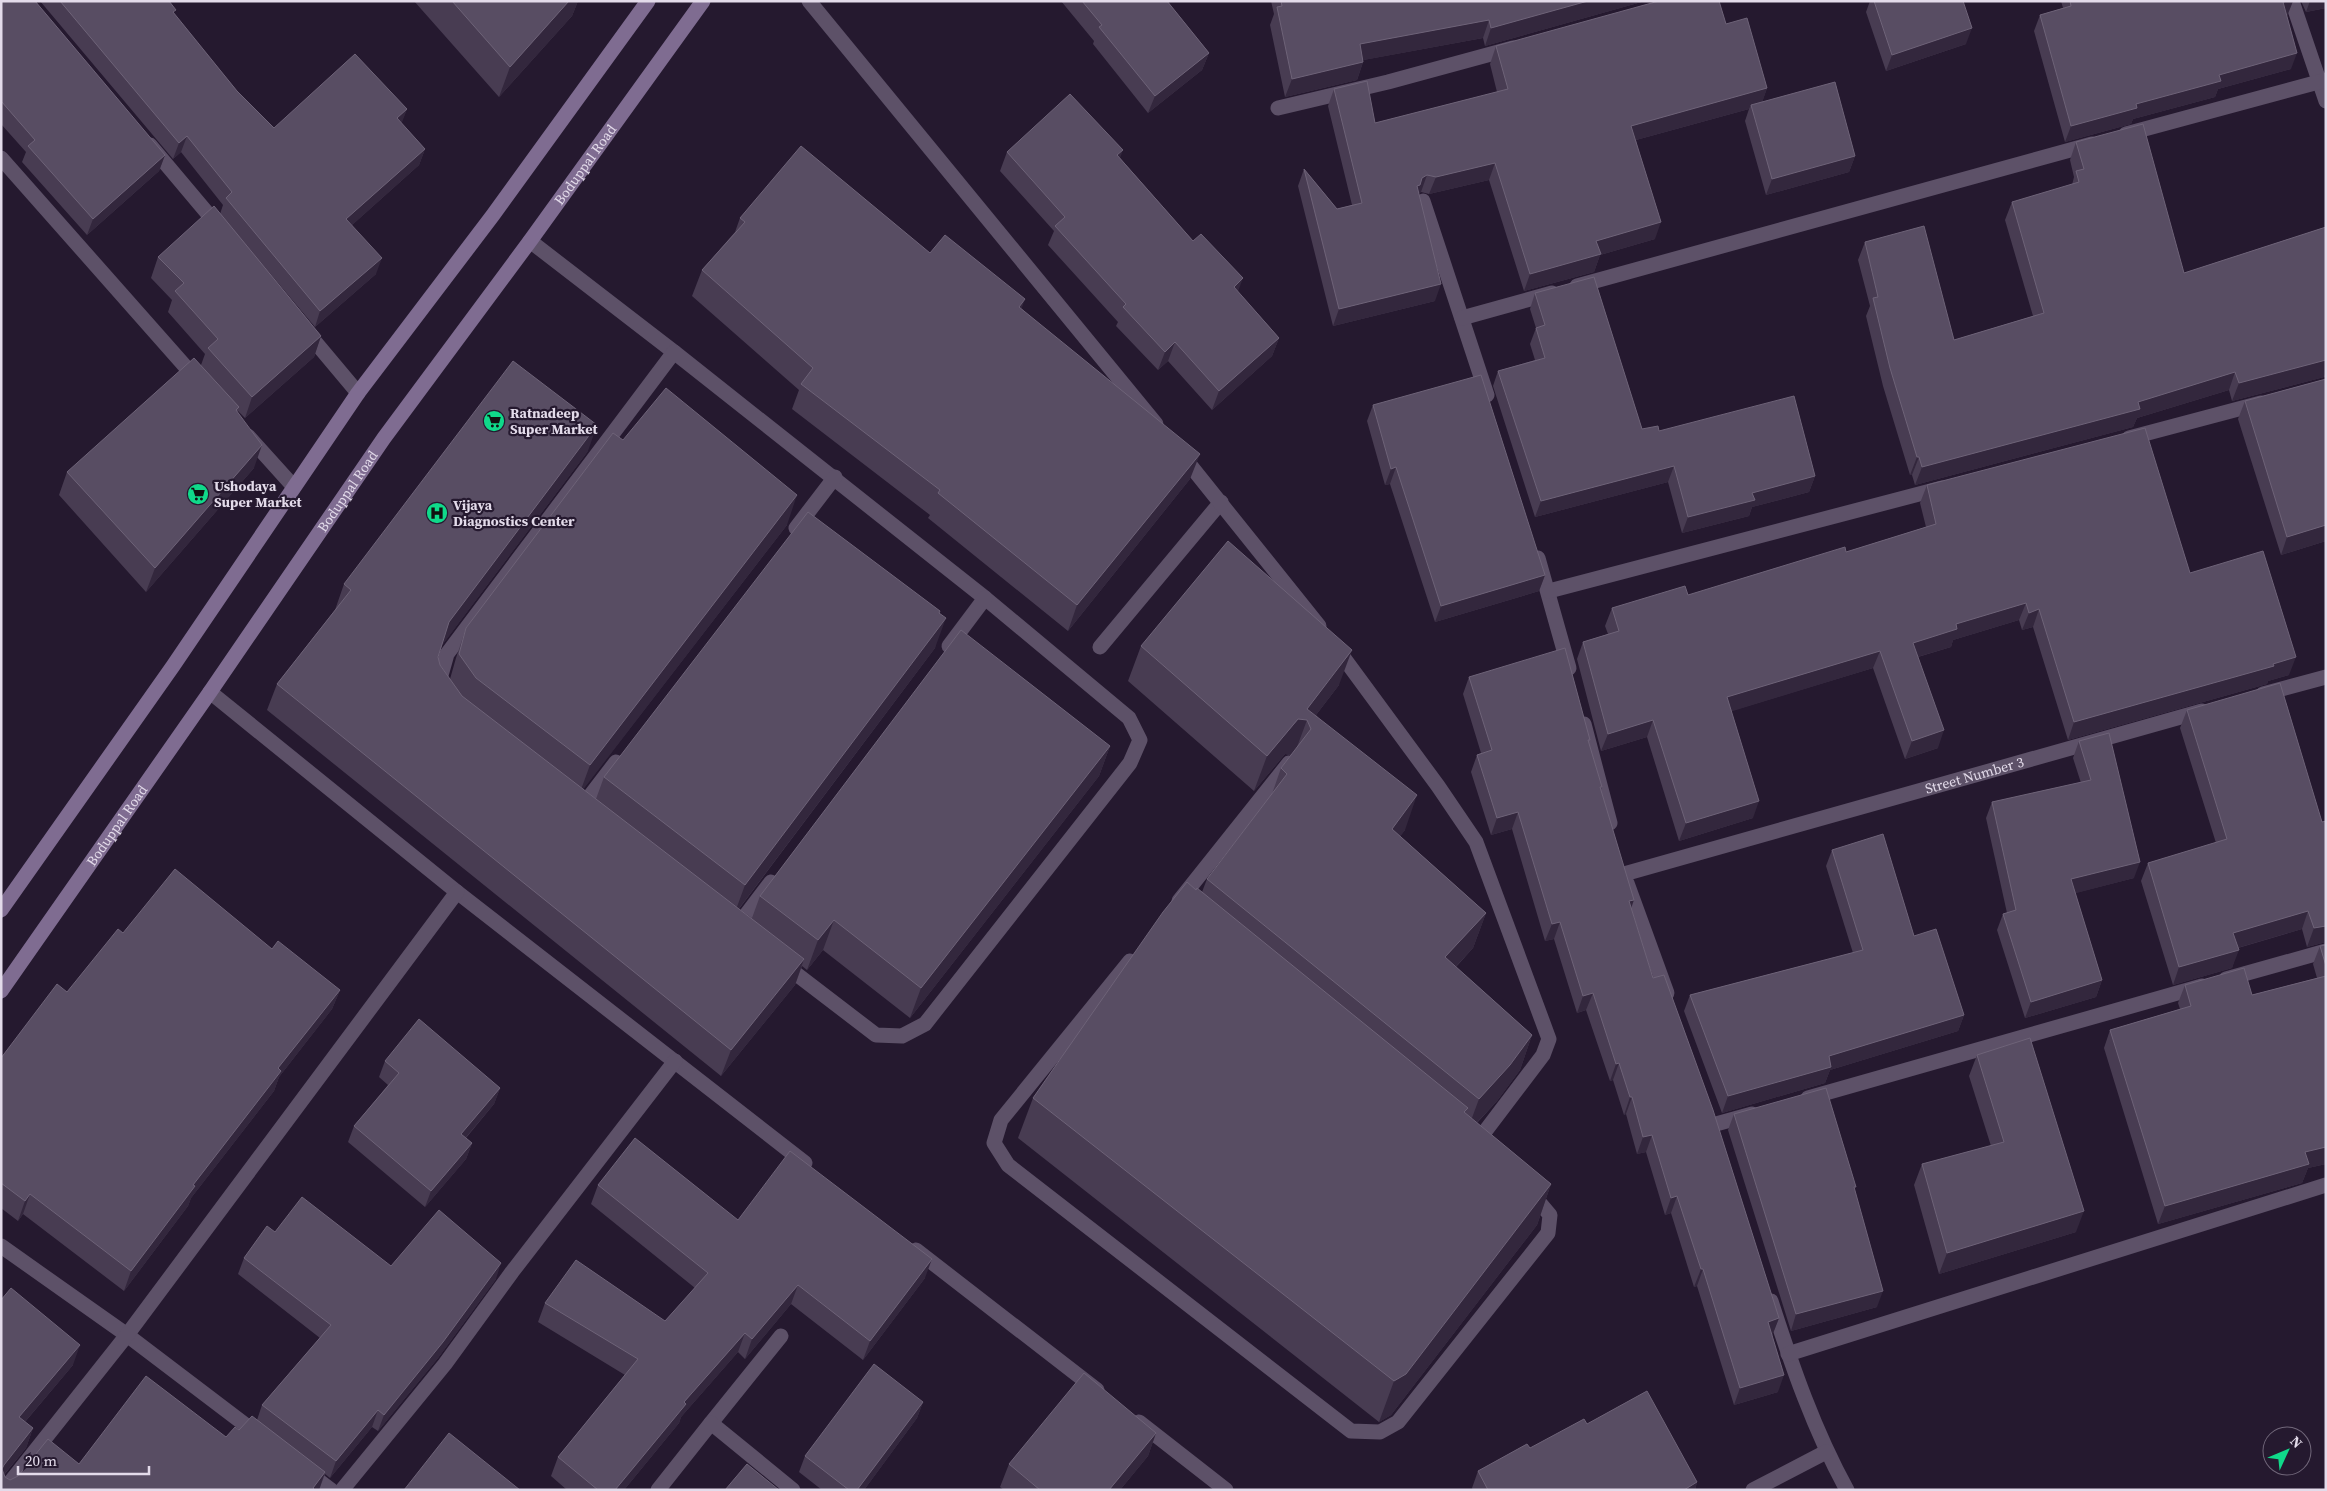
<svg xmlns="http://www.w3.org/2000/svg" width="2327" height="1491" viewBox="0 0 2327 1491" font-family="'Source Serif 4',serif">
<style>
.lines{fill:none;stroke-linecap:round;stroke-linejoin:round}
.lane{stroke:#5d5168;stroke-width:15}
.street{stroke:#5d5168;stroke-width:15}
.secondary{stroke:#7f6c91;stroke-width:15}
.wall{fill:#483c52}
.shaded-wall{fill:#33273d}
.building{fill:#584d63;stroke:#6e6378}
.labels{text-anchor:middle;stroke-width:4.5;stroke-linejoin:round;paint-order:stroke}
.street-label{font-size:14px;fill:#e3dbea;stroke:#25192f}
.poi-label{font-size:14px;font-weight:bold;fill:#e3dbea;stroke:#25192f;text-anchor:start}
</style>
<rect width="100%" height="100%" fill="#25192f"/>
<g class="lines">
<path class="lane" d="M1,158L199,382
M248,436L294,487
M1100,647L1221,502"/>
<g class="street">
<path d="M809,1L1156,424"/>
<path d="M2292,1L2326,101"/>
<path d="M1278,108L1388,82L1513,48"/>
<path d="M2126,134L2326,80"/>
<path d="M150,145L219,227"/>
<path d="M1423,201L1487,395"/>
<path d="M530,241L674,352"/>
<path d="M1577,286L2092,144"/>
<path d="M1462,318L1552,293"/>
<path d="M306,331L358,393"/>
<path d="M674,352L985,598L1129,718L1140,740L1130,763L925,1024L902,1036L876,1035L458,715L438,686L447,654Z"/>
<path d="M2129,438L2261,403"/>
<path d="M1182,455L1319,626"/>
<path d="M796,528L835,477"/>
<path d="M1538,558L1569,668"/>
<path d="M1549,591L1942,488"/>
<path d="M949,646L985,598"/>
<path d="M1335,646L1438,786L1476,842L1549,1039L1543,1055L1474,1146"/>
<path d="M210,692L457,892L805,1163"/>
<path d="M2263,694L2326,677"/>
<path d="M1584,724L1610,823"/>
<path d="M580,809L616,762"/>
<path id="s1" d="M1624,874L2202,711"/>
<path d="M1627,883L1667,993"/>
<path d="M1179,901L1289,763"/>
<path d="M736,928L771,882"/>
<path d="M1130,961L1001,1120L994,1143L1008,1165L1351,1431L1380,1432L1398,1422L1548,1233L1550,1215L1539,1202L1528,1193"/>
<path d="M2226,979L2326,951"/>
<path d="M1808,1098L2202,986"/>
<path d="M1716,1124L1752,1114"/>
<path d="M1,1246L127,1335L260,1436"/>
<path d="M916,1250L1097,1390"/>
<path d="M1771,1301C1792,1366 1814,1430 1847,1490"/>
<path d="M1788,1354L2326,1185"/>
<path d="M1139,1422L1226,1490"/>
<path d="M711,1423L781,1336"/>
<path d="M306,1471L331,1490"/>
<path d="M4,1490L127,1335L457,892"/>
<path d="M342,1490L445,1364L512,1272L675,1061"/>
<path d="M658,1490L711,1423L793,1490"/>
<path d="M1753,1490L1826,1452"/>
</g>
<g class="secondary">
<path d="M1,910L173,666L358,393L493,215L648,1"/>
<path id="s2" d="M1,991L210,692L384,438L530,241L703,1"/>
</g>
</g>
<path class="wall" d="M1,1L165,155L159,171L87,235L22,162L26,152L1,124Z
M40,1H169L174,14L237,91L274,128L407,109L401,123L425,149L419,165L352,225L376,274L315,327L257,258L321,336L314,357L245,418L238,411L237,412L254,468L146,592L59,495L67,472L201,365L205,354L168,312L172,300L151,278L158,257L220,214L223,205L181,152L173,159Z
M414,1H578L572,16L499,97Z
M1061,1H1167L1209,53L1202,70L1148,113L1093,44L1094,41Z
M1271,1H1645L1485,46L1483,38L1363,60V62L1357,80L1285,97L1270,25L1274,14Z
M1870,1H1874L1966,44L1886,71L1866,12Z
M2061,1H2293L2287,16L2291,69L2218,89L2215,97L2133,119L2131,124L2065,142L2034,31L2040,15L2063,8Z
M2301,1H2326V8L2306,12Z
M1726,24L1767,88L1762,102L1855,156L1849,172L1766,195L1745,121L1749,109L1636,140L1655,239L1600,255L1594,272L1524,291L1489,180L1429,194L1421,192L1419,193L1435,301L1333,326L1298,186L1304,169L1337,209L1352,205L1328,106L1334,89L1375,123L1497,92L1490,64L1496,46Z
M2076,142L2184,273L2326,227V378L2324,377L2232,401L2229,390L2137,418L2133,427L1915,485L1912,475H1910L1883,386L1866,316L1870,306L1858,260L1865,242L1954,340L2033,316L2005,220L2012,202L2072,185L2074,177L2070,160Z
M1007,152L1120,158L1193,241L1279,338L1272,356L1212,410L1168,361L1158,370L1116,326L1118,322L1048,245L1054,231L1000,171Z
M740,218L930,253L1022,309L1190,479L1068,631L928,518L930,515L792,409L799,390L692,296L702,270L735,232Z
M1535,293L1642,429L1659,431L1815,476L1809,492L1752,507L1749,516L1682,533L1668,482L1535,517L1493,386L1498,371L1535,360L1530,344L1536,328L1530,309Z
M2326,379V541L2281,555L2238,419L2245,401Z
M1373,405L1545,575L1539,591L1435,622L1390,484L1385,485L1367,421Z
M623,440L787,525L583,789L596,799L604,777L940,613L935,648L739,909L752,918L760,896L1110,746L1099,776L910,1018L823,950L807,970L802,966L795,985L721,1076L267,710L277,684L335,610L344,584L588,451L442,645L438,657L440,665L450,679L456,658L466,628Z
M1927,485L2190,573L2289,675L2268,681L2267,684L2068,740L2033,627L2022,630L2019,620L1953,640L1951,647L1918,657L1938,748L1905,759L1873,668L1731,711L1753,818L1679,841L1647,737L1601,751L1577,659L1583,642L1608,634L1605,626L1612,608L1688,595L1846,552L1926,527L1920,503Z
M1141,646L1339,685L1316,715L1405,830L1400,836L1486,913L1473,948L1456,967L1532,1035L1520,1070L1497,1101L1477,1123L1551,1184L1537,1225L1391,1415L1379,1422L1018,1138L1033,1098L1196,890L1202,892L1207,879L1272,794L1281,768L1291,755L1285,754L1254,791L1128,681Z
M1469,677L1588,743L1602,787L1601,790L1631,907L1653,978L1779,1318L1772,1336L1778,1392L1734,1405L1697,1286L1694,1287L1671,1213L1665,1215L1646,1152L1637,1154L1626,1114L1624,1115L1613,1080L1610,1081L1586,1010L1577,1013L1554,939L1545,941L1512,829L1491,835L1471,772L1477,755L1481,753L1463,694Z
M2187,710L2322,822L2326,821V942L2307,947L2302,929L2238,948L2232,968L2173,985L2141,881L2148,863L2216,843L2180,728Z
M2079,741L2134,878L2075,893L2102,980L2096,997L2025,1018L1997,930L2003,914L2007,913L1986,818L1992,802L2081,783L2073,758Z
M1832,850L1914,936L1964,1015L1958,1031L1830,1070L1825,1083L1722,1113L1684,1011L1690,995L1853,953L1826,866Z
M123,933L272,949L340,990L332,1009L279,1077L274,1091L191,1198L188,1206L124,1291L23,1214L18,1221L1,1208V1058L67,992Z
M2326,945V1164L2308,1168L2302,1183L2158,1224L2104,1048L2110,1030L2180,1009L2178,1003L2185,985L2252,995L2317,978L2313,964L2320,946Z
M1977,1055L2076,1232L1939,1274L1914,1185L1922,1164L1991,1146L1969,1076Z
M385,1061L500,1088L494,1104L466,1138L472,1143L466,1159L425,1207L348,1142L354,1126L388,1085L379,1077Z
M1734,1114L1855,1191L1877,1307L1791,1331L1728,1130Z
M598,1185L738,1220L925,1278L863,1360L791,1304L745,1359L738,1352L681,1417L679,1423L624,1490H567L551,1476L558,1457L625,1375L538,1322L545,1303L665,1321L695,1288L591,1204Z
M275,1232L391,1266L496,1279L438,1358L378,1431L372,1427L330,1478L325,1474L319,1490H1V1300L73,1365L25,1422L33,1428L26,1448L4,1475L5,1477L10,1480L79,1464L226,1437L257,1420L262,1405L320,1338L238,1274L244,1258Z
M923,1402L917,1418L864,1490H822L799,1472L805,1456Z
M1587,1424L1697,1482L1695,1490H1473L1472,1488L1478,1471Z
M1156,1433L1148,1456L1120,1490H1004L1000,1487L1009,1464Z"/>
<path class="shaded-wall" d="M569,1H578L572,16L499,97L510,67Z
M1588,1H1645L1485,46L1491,28Z
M2288,1H2293L2287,16L2277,18L2283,2Z
M2310,1H2326V8L2306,12Z
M1489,20L1483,38L1353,62L1360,44Z
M1972,28L1966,44L1886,71L1892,55Z
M1209,53L1202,70L1148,113L1155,96Z
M2297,53L2291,69L2218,89L2215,97L2133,119L2131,124L2065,142L2071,126L2219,75Z
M1363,62L1357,80L1285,97L1292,79Z
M1767,88L1761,106L1751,105L1749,109L1625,143L1631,126Z
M407,109L401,125L397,118Z
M187,136L181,152L173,159L179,143Z
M425,149L419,165L341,235L346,219Z
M1123,150L1116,169L1117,155Z
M165,155L159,171L87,235L93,219Z
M1855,156L1849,172L1766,195L1772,179Z
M1495,163L1489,180L1429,194L1436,177Z
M1427,175L1421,192L1417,194V186L1422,178Z
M1661,222L1655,239L1600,255L1594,272L1524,291L1530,274L1596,241Z
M382,258L376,274L315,327L320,311Z
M1243,278L1236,297L1234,287Z
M1441,284L1435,301L1333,326L1339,309Z
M1025,299L1016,325L1019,307Z
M321,336L314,357L245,418L252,397Z
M1279,338L1272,356L1212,410L1219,391Z
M1175,342L1168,361L1158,370L1165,352Z
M2326,360V371L2324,377L2232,401L2239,383Z
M2235,372L2229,390L2137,418L2133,427L1915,485L1922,467Z
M597,425L588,451L440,648L449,622Z
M262,445L254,468L146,592L155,568Z
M1200,454L1190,479L1068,631L1077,605Z
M1917,457H1919L1912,475H1910Z
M1674,466L1668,482L1535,517L1541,501Z
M1396,467L1390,484L1385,485L1391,469Z
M1815,476L1809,492L1752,507L1749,516L1682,533L1688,517L1752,493Z
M797,495L787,525L579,795L590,765Z
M2326,525V541L2281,555L2287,537Z
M1545,575L1539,591L1435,622L1441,606Z
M2026,603L2019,620L1953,640L1951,647L1907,660L1913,643L1956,624Z
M2039,609L2033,627L2022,630L2029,613Z
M940,611L929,641L946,618L935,648L734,915L745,885Z
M1352,650L1339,685L1309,724L1307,720L1294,755L1285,754L1254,791L1267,756L1307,709Z
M1880,651L1873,668L1720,715L1727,697Z
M2296,657L2289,675L2268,681L2267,684L2068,740L2074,722Z
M1653,720L1647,737L1601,751L1608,734Z
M1944,730L1938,748L1905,759L1912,741Z
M1110,746L1099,776L910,1018L921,988Z
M1417,795L1405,830L1380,864L1392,829Z
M1759,801L1753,818L1679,841L1686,823Z
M1518,812L1512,829L1491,835L1497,818Z
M2140,862L2134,878L2065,896L2071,879Z
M1634,900L1628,917L1629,901Z
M2308,911L2302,929L2227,951L2233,933Z
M1486,913L1473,948L1432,992L1445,957Z
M834,920L823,950L807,970L818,940Z
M1560,922L1554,939L1545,941L1552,924Z
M2326,926V942L2307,947L2314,928Z
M2239,950L2232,968L2173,985L2179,967Z
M804,959L795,985L721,1076L731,1050Z
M2102,980L2096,997L2025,1018L2031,1002Z
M340,990L332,1009L279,1077L274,1091L191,1198L188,1206L124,1291L131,1271L193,1185L278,1068Z
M1593,993L1586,1010L1577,1013L1583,996Z
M1964,1015L1958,1031L1830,1070L1825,1083L1722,1113L1728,1096L1829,1056Z
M1532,1035L1520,1070L1497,1101L1466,1134L1479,1099Z
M1619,1063L1613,1080L1610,1081L1616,1064Z
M500,1088L494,1104L455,1150L461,1134Z
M1630,1097H1632L1626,1114L1624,1115Z
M1652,1135L1646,1152L1637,1154L1643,1137Z
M472,1143L466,1159L425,1207L431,1191Z
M2326,1147V1164L2308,1168L2302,1183L2158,1224L2165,1206L2305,1152Z
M1551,1184L1537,1225L1391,1415L1379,1422L1394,1381Z
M30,1194L23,1214L18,1221L25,1201Z
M1677,1196L1671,1213L1665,1215L1671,1198Z
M2084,1211L2076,1232L1939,1274L1947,1253Z
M932,1259L925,1278L863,1360L870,1341Z
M501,1263L496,1279L438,1358L378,1431L384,1415Z
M1701,1269H1703L1697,1286L1694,1287Z
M798,1285L791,1304L745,1359L752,1339Z
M1883,1291L1877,1307L1791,1331L1796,1314Z
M1779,1318L1772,1336L1761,1339L1768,1322Z
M745,1333L738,1352L681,1417L679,1423L624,1490H615L684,1402Z
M80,1345L73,1365L12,1437L19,1417Z
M1784,1375L1778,1392L1734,1405L1740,1388Z
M923,1402L917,1418L864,1490H857Z
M378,1410L372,1427L330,1478L336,1461Z
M33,1428L26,1448L1,1478V1471L4,1465Z
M1156,1433L1148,1456L1120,1490H1109Z
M325,1472L319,1490H312L313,1488Z
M1697,1482L1695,1490H1684Z"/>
<path class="building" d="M1,1H35L165,155L93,219L28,146L35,140L1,101Z
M60,1H169L176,10L173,12L237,91L274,128L355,54L407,109L397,118L425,149L346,219L382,258L320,311L226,198L232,192L187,136L179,143Z
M452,1H569L510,67Z
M1082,1H1167L1209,53L1155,96L1099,27L1102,25Z
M1281,1H1588L1491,28L1489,20L1360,44L1363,62L1292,79L1277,7L1282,6Z
M1659,1H1719L1726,24L1747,18L1767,88L1631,126L1661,222L1596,241L1601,254L1530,274L1495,163L1436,177L1427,175L1422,178L1420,185L1417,186L1441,284L1339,309L1304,169L1337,209L1362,203L1334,89L1367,81L1375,123L1508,89L1496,46Z
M1874,1H1963L1972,28L1892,55Z
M2070,1H2288L2283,2L2297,53L2219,75L2221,81L2136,104L2137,108L2071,126L2040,15L2071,6Z
M1835,82L1855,156L1772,179L1751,105Z
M1070,94L1123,150L1117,155L1193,241L1201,234L1243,278L1234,287L1279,338L1219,391L1175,342L1165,352L1123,307L1126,304L1055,226L1065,217L1007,152Z
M2143,124L2184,273L2326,227V360L2239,383L2235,372L2138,402L2140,409L1922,467L1919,457H1917L1890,368L1873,298L1878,297L1865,242L1924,226L1954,340L2044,313L2012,202L2079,182L2076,171L2084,169L2076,142Z
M801,146L930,253L945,235L1025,299L1019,307L1200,454L1077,605L938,493L940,490L801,384L813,368L702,270L745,222L740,218Z
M214,206L321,336L252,397L208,348L218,339L175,291L184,283L158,257Z
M1594,277L1642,429L1658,426L1659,431L1794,396L1815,476L1752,493L1755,500L1688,517L1674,466L1541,501L1498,371L1545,358L1536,328L1545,325L1535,293Z
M194,358L239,407L236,410L262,445L155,568L67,472Z
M513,361L597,425L449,622L438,657L440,665L462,696L804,959L731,1050L277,684L351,590L344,584Z
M1481,375L1545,575L1441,606L1396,467L1391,469L1373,405Z
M2326,379V525L2287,537L2245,401Z
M666,388L797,495L590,765L476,678L459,654L466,628L613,433L623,440Z
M2145,428L2190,573L2263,551L2296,657L2273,664L2274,666L2074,722L2039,609L2029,613L2026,603L1956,624L1957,629L1913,643L1944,730L1912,741L1880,651L1727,697L1759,801L1686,823L1653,720L1608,734L1583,642L1619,631L1612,608L1685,586L1688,595L1845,547L1846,552L1936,524L1927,485Z
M808,512L940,611L939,613L946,618L745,885L604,777Z
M1228,541L1352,650L1307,709L1417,795L1392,829L1486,913L1445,957L1532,1035L1510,1065L1479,1099L1207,879L1287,774L1281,768L1311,729L1307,720L1298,719L1267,756L1141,646Z
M961,630L1110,746L921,988L834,920L818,940L760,896Z
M1565,648L1590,740H1588L1602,787H1600L1634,900L1629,901L1653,978L1664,975L1713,1110L1779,1318L1768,1322L1784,1375L1740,1388L1703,1269H1701L1677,1196L1671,1198L1652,1135L1643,1137L1632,1097H1630L1619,1063L1616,1064L1593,993L1583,996L1560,922L1552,924L1518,812L1497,818L1477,755L1492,750L1469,677Z
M2280,683L2322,822L2326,821V926L2314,928L2308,911L2233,933L2239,950L2179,967L2148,863L2227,839L2187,710Z
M2109,733L2140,862L2071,879L2102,980L2031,1002L2003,914L2016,910L1992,802L2091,780L2079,741Z
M1883,834L1914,936L1936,929L1964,1015L1829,1056L1831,1067L1728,1096L1690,995L1863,950L1832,850Z
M175,869L272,949L278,941L340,990L278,1068L281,1071L193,1185L195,1186L131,1271L30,1194L25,1201L1,1183V1058L57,984L67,992L118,929L123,933Z
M1187,882L1196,890L1197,888L1468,1108L1464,1112L1551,1184L1406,1374L1394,1381L1033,1098L1163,912Z
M2326,945V966L2320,946Z
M2244,968L2252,995L2326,976V1147L2305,1152L2309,1164L2165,1206L2110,1030L2191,1006L2185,985Z
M419,1019L500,1088L461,1134L472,1143L431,1191L354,1126L399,1073L385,1061Z
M2030,1038L2084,1211L1947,1253L1922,1164L2004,1142L1977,1055Z
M1826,1088L1856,1187H1854L1883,1291L1796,1314L1734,1114Z
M635,1138L738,1220L790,1151L932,1259L870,1341L798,1285L752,1339L745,1333L684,1402L686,1404L615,1490H598L558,1457L638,1359L545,1303L576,1260L665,1321L708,1273L598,1185Z
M302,1197L391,1266L439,1210L501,1263L443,1342L384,1415L378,1410L336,1461L262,1405L331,1325L244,1258L267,1226L275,1232Z
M11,1288L80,1345L19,1417L33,1428L4,1465L2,1469L5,1477L10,1480L18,1476L48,1439L79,1464L146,1376L226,1437L235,1427L239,1430L252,1416L325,1472L313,1488L315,1490H1V1300Z
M874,1364L923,1402L857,1490H849L805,1456Z
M1084,1373L1156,1433L1109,1490H1040L1009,1464Z
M1647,1391L1697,1482L1684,1490H1488L1478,1471L1527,1444L1530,1448L1584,1419L1587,1424Z
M449,1433L520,1490H404Z
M747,1464L779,1490H725Z"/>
<defs>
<g id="supermarket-disc" transform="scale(1.125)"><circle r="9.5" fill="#10d98a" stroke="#25192f"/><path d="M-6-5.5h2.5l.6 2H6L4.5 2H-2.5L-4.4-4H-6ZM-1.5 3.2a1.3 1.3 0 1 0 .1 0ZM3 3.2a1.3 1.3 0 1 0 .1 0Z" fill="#111"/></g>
<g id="hospital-disc" transform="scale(1.125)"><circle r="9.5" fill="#10d98a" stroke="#25192f"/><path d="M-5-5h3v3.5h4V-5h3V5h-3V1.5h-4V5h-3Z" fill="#111"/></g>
</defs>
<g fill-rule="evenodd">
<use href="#supermarket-disc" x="494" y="421"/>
<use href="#supermarket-disc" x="198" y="494"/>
<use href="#hospital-disc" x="437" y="513"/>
</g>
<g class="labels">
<g class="street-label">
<text dy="5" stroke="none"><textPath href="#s2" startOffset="1012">Boduppal Road</textPath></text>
<text dy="5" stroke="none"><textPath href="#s2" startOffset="608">Boduppal Road</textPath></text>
<text dy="5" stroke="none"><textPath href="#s1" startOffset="364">Street Number 3</textPath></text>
<text dy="5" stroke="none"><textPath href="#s2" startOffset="202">Boduppal Road</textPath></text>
</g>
<g class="poi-label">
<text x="510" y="418">Ratnadeep<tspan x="510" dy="16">Super Market</tspan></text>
<text x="214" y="491">Ushodaya<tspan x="214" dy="16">Super Market</tspan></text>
<text x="453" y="510">Vijaya<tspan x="453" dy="16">Diagnostics Center</tspan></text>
</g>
</g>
<rect width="2327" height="1491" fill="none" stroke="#e3dbea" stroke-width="5"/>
<g transform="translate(2287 1451) rotate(46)"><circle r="24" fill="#25192f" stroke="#71677a"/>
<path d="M0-4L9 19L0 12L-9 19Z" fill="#10d98a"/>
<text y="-8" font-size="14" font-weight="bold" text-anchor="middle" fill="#e3dbea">N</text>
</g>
<path d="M18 1466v8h131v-8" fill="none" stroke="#e3dbea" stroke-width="2.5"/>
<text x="25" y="1466" font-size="15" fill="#e3dbea" stroke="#25192f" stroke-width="4" paint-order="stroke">20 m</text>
</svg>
